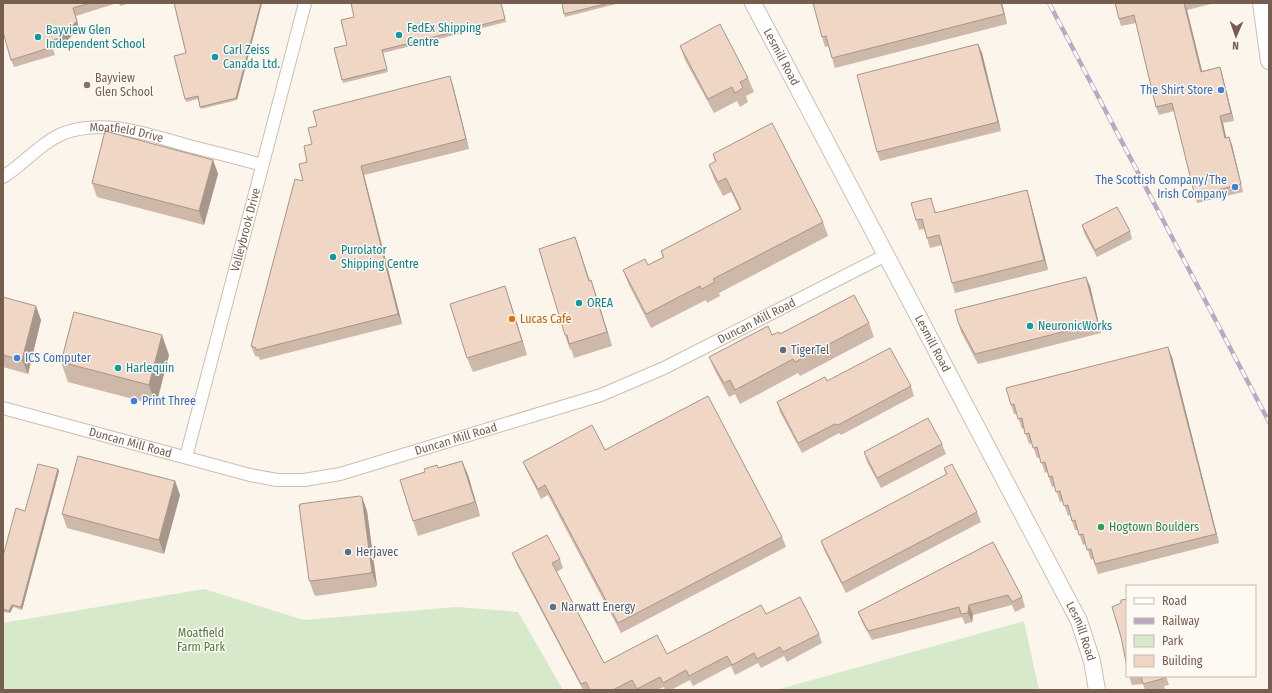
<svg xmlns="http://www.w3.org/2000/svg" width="1272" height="693" viewBox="0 0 1272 693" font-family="'Fira Sans Condensed',sans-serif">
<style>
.green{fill:#d6e9ca}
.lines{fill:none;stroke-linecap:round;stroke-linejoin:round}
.street-casing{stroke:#cdbeb1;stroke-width:14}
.secondary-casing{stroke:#cfbeaf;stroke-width:18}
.street{stroke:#fff;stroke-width:12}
.secondary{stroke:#fff;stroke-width:16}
.rail-casing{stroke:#b9a9c5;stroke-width:4.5}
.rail{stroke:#fef9f2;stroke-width:3;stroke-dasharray:9;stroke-linecap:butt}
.wall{fill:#ceb8a9}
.shaded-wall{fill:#a7968a}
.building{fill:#efd6c5;stroke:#a7968a}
.culture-dot{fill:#0f9aa8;stroke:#fef9f2;stroke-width:1.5}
.education-dot{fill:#8d6e63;stroke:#fef9f2;stroke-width:1.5}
.shop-dot{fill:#3f7fe0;stroke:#fef9f2;stroke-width:1.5}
.food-dot{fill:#e8710a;stroke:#fef9f2;stroke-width:1.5}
.service-dot{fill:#5c6f8a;stroke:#fef9f2;stroke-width:1.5}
.leisure-dot{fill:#2e9e5b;stroke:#fef9f2;stroke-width:1.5}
.labels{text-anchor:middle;stroke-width:3;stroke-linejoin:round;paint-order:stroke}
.culture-label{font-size:12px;fill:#0d838f;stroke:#fef9f2;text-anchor:start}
.street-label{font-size:12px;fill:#755d4f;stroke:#fef9f2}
.education-label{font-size:12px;fill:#785e54;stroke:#fef9f2;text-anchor:start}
.shop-label{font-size:12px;fill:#366cbe;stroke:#fef9f2;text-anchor:end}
.food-label{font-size:12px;fill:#c56008;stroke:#fef9f2;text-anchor:start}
.service-label{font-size:12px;fill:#4e5e75;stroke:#fef9f2;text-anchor:start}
.leisure-label{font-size:12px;fill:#27864d;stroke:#fef9f2;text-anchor:start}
.park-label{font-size:12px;fill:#567948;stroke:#fef9f2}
</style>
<rect width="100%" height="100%" fill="#fbf5eb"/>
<path class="green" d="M204,589L304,620L457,607L518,612L563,690H3V623Z
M1024,621L1039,690H775H776Z"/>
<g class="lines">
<g class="street-casing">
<g id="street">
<path id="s1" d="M3,177C24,164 40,143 64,133C105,118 149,135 189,146C213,152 238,158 262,165"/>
<path id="s2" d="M3,408L250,475L277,480H304L340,474L601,395L664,368L886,255"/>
<path id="s3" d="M186,457L305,3"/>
</g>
</g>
<g class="secondary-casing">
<g id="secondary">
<path id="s4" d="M753,3L1079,621L1092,661L1097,690"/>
<path d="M1261,3L1269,61"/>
</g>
</g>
<use href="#street" class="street"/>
<use href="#secondary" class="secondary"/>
<g class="rail-casing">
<path id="rail" d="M1049,3L1269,422"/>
</g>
<use href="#rail" class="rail"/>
</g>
<path class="wall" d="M3,3H117L76,16L79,28L62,46L53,49L55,55L14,67L11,60Z
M119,3H130L120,6Z
M174,3H262L237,100L201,109L198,99L186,102L185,99L186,53Z
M501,3L506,22L383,53L388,72L343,83L334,48Z
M562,3H620L565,17Z
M1002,3L1007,24L835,68L832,58L828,46L825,47L822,37Z
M1115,3H1215L1187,10L1202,71L1220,67L1222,74L1234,121L1223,123L1226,138L1232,145L1243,192L1197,203L1195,196L1174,111L1159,115L1156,107L1136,23L1121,26L1119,19Z
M978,44L982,53L1001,131L880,161L877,152Z
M680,46L748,78L754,92L746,96L748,102L740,107L737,101L714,113L685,60Z
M453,86L469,149L364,175L402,324L260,360L259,357L255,356L251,346L303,181L307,162L317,126Z
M713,154L823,222L828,236L719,293L720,296L707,303L706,300L651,328L629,285L623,270L648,265L663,258L661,251L740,210L731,192L723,196L714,179L709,165L715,162Z
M213,160L218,174L204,225L97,197L92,183Z
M1027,190L1030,200L1048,270L955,293L952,283L942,245L930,248L924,229L919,230L916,220L934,208L936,213Z
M1082,225L1130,231L1132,239L1097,257L1084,233Z
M575,237L590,281L591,280L596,295L612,346L574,358L571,349L570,350L565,335Z
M1090,286L1101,333L978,364L961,332L958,322Z
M3,297L41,320L28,374L3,367Z
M510,301L527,355L473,372L467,358Z
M869,323L874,337L800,376L798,373L740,404L735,394L729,397L715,371L709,357L772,335Z
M169,355L156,405L68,382L61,362Z
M1172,357L1219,543L1098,574L1093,559L1091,560L1086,544L1083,545L1078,530H1075L1070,515L1068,516L1063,501L1060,502L1055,486L1052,487L1047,472L1045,473L1040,457L1037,458L1032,443L1029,444L1024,428L1022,429L1017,414H1014L1011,405Z
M827,381L911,386L914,396L841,435L839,433L802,453L780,412L777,402Z
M942,444L946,454L881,488L867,462L864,452Z
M605,450L782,537L786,547L621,633L548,495L541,499L527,471L523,462Z
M462,461L468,475L480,516L418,536L413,521L438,468Z
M944,468L977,512L981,522L846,593L824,550L821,541L946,475Z
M58,469L59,471L22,610L13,607L10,613L3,612V556L25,511Z
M175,481L180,495L164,554L67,528L62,514Z
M362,497L367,511L377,586H376V587L316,596L314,594L309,580Z
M993,542L1022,597L1025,607L1015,612L1012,605L973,615L972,622L965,624L962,617L872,640L862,622L858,612Z
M512,553L560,559L563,568L557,572L604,663L667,654L766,614L819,634L822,643L787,662L784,656L761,668L758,663L735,675L731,666L693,686L690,680L671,690H665L664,687L657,690H583L516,563Z
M1129,676H1166L1169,685L1164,686L1165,689L1161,690H1145L1143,684L1132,685Z"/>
<path class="shaded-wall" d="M261,3H262L237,100L236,98Z
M1001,3H1002L1007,24L1004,14Z
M1184,3L1187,10L1204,79L1201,72Z
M73,8L79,28L62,46L60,38Z
M978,44L982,53L1001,131L998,122Z
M1220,67L1222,74L1234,121L1231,113Z
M450,76L453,86L469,149L466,139Z
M1220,116L1223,123L1228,146L1225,138Z
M1229,137L1232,145L1243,192L1241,184Z
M213,160L218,174L204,225L199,211Z
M361,166L364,175L402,324L398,314Z
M1027,190L1030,200L1048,270L1044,260Z
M575,237L580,251L594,295L589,281Z
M1086,277L1090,286L1101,333L1098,323Z
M591,280L596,295L612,346L607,332Z
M505,286L510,301L527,355L522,341Z
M36,306L41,320L28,374L22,360Z
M162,335L169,355L156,405L149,385Z
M1168,347L1172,357L1219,543L1216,534Z
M462,461L468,475L480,516L475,502Z
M58,469L59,471L22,610L21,607Z
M175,481L180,495L164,554L159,540Z
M362,497L367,511L377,586L372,572Z
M12,605L13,607L10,613L9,611Z
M969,605L973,615L972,622L968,613Z"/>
<path class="building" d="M3,3H90L73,8L77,21L60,38L50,41L52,47L11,60L3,32Z
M174,3H261L236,98L200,107L198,96L185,99L174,56L186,53Z
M351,3H501L505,19L382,50L387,69L342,80L334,48L347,45L341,20L354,17Z
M562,3H609L564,14Z
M813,3H1001L1004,14L832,58L826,36L822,37Z
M1115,3H1184L1201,72L1220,67L1231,113L1220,116L1225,138L1229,137L1241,184L1195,196L1172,103L1156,107L1134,15L1119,19Z
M720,24L748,78L740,82L743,88L735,93L732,87L708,99L680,46Z
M978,44L998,122L877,152L857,75Z
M450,76L466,139L361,166L398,314L256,350V348L251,346L295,179L303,181L299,164L307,162L304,146L312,144L308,128L317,126L313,111Z
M772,123L823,222L713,279L715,282L702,289L700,286L646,314L623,270L645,259L648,265L664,257L661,251L741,209L726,178L718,182L709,165L716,161L713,154Z
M105,131L213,160L199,211L92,183Z
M1027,190L1044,260L952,283L939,235L927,238L922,219L916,220L911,203L931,198L935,213Z
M1117,207L1130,231L1095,250L1082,225Z
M575,237L589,281L591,280L607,332L569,344L567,335H565L539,249Z
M1086,277L1098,323L975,354L958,322L955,310Z
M505,286L522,341L467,358L450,304Z
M854,295L869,323L795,362L793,359L735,390L730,380L724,383L709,357L768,326L772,335L779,332L780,334Z
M3,297L36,306L22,360L3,355Z
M74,312L162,335L149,385L61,362Z
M1168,347L1216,534L1095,564L1091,549L1087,550L1083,534L1079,535L1075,520L1072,521L1068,505L1064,506L1060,491L1056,492L1052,476L1049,477L1045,462L1041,463L1037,447L1033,448L1029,433L1025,434L1022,418L1018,419L1014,404L1011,405L1006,388Z
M890,348L911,386L838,425L835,424L798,443L777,402L825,377L827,381Z
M708,396L782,537L618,623L545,485L538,489L523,462L592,425L605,450Z
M928,418L942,444L877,478L864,452Z
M78,456L175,481L159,540L62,514Z
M462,461L475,502L413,521L400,480L425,472L424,469L437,465L438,468Z
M38,464L58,469L21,607L12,605L9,611L3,609V556L16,508L25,511Z
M952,464L977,512L842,583L821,541L947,474L944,468Z
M360,496L362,497L372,572H371V573L311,581L309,580L299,505H301L300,504Z
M547,535L560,559L552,563L604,663L657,635L667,654L761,605L766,614L800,597L819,634L783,652L780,647L757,659L754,653L732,665L727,656L689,676L686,670L663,683L660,677L637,689L632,680L613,690H590L586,682L581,684L512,553Z
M993,542L1022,597L1012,602L1008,595L969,605L968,613L961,614L959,607L868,631L858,612Z
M1127,599V667L1121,637L1112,607L1121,603V600Z
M1141,676H1162H1161L1162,679L1143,684Z"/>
<g class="culture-dot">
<circle cx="399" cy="35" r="4"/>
<circle cx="38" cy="37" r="4"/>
<circle cx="215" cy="57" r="4"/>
<circle cx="333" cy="257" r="4"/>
<circle cx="579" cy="303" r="4"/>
<circle cx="1030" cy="326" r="4"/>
<circle cx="118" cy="368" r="4"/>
</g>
<circle class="education-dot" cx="87" cy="85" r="4"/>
<g class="shop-dot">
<circle cx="1221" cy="90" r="4"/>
<circle cx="1235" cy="187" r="4"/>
<circle cx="17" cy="358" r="4"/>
<circle cx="134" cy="401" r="4"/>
</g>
<circle class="food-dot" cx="512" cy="319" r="4"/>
<g class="service-dot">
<circle cx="783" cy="350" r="4"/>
<circle cx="348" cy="552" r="4"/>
<circle cx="553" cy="607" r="4"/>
</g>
<circle class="leisure-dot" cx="1101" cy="527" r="4"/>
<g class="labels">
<g class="culture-label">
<text x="407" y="32">FedEx Shipping<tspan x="407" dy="14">Centre</tspan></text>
<text x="46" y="34">Bayview Glen<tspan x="46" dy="14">Independent School</tspan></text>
<text x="223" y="54">Carl Zeiss<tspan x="223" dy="14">Canada Ltd.</tspan></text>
<text x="341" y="254">Purolator<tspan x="341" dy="14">Shipping Centre</tspan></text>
<text x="587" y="307">OREA</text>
<text x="1038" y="330">NeuronicWorks</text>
<text x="126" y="372">Harlequin</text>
</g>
<g class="street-label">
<text dy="4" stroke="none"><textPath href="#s4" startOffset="61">Lesmill Road</textPath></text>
<text dy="4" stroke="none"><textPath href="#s1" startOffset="139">Moatfield Drive</textPath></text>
<text dy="4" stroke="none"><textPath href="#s3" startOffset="235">Valleybrook Drive</textPath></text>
<text dy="4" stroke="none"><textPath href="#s2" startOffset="792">Duncan Mill Road</textPath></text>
<text dy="4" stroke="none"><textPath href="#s4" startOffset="385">Lesmill Road</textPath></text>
<text dy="4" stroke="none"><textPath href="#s2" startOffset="468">Duncan Mill Road</textPath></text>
<text dy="4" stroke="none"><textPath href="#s2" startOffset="132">Duncan Mill Road</textPath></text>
<text dy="4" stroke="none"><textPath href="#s4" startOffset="709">Lesmill Road</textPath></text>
</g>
<g class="education-label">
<text x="95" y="82">Bayview<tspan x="95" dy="14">Glen School</tspan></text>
</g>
<g class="shop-label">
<text x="1213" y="94">The Shirt Store</text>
<text x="1227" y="184">The Scottish Company/The<tspan x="1227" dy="14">Irish Company</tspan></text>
<text x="25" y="362" text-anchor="start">ICS Computer</text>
<text x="142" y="405" text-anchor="start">Print Three</text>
</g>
<g class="food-label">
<text x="520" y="323">Lucas Cafe</text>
</g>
<g class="service-label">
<text x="791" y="354">TigerTel</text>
<text x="356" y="556">Herjavec</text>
<text x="561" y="611">Narwatt Energy</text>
</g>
<g class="leisure-label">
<text x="1109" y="531">Hogtown Boulders</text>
</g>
<g class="park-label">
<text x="201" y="637">Moatfield<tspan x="201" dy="14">Farm Park</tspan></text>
</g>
</g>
<rect width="1272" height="693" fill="none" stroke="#755d4f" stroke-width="8"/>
<rect x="1126" y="585" width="130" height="92" fill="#fef9f2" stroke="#c7bbb1"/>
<rect x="1134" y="598" width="20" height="6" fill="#ffffff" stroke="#c7bbb1"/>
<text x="1162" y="605" font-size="12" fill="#755d4f">Road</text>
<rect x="1134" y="618" width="20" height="6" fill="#b9a9c5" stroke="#c7bbb1"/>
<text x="1162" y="625" font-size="12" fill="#755d4f">Railway</text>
<rect x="1134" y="635" width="20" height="12" fill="#d6e9ca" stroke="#c7bbb1"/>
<text x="1162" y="645" font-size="12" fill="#755d4f">Park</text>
<rect x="1134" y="655" width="20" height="12" fill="#efd6c5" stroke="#c7bbb1"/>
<text x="1162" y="665" font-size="12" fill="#755d4f">Building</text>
<g transform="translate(1236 36) rotate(182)" stroke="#fef9f2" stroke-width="3" paint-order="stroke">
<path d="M0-3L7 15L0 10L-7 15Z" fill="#755d4f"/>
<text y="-6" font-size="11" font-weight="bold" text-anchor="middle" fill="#755d4f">N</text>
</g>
</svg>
